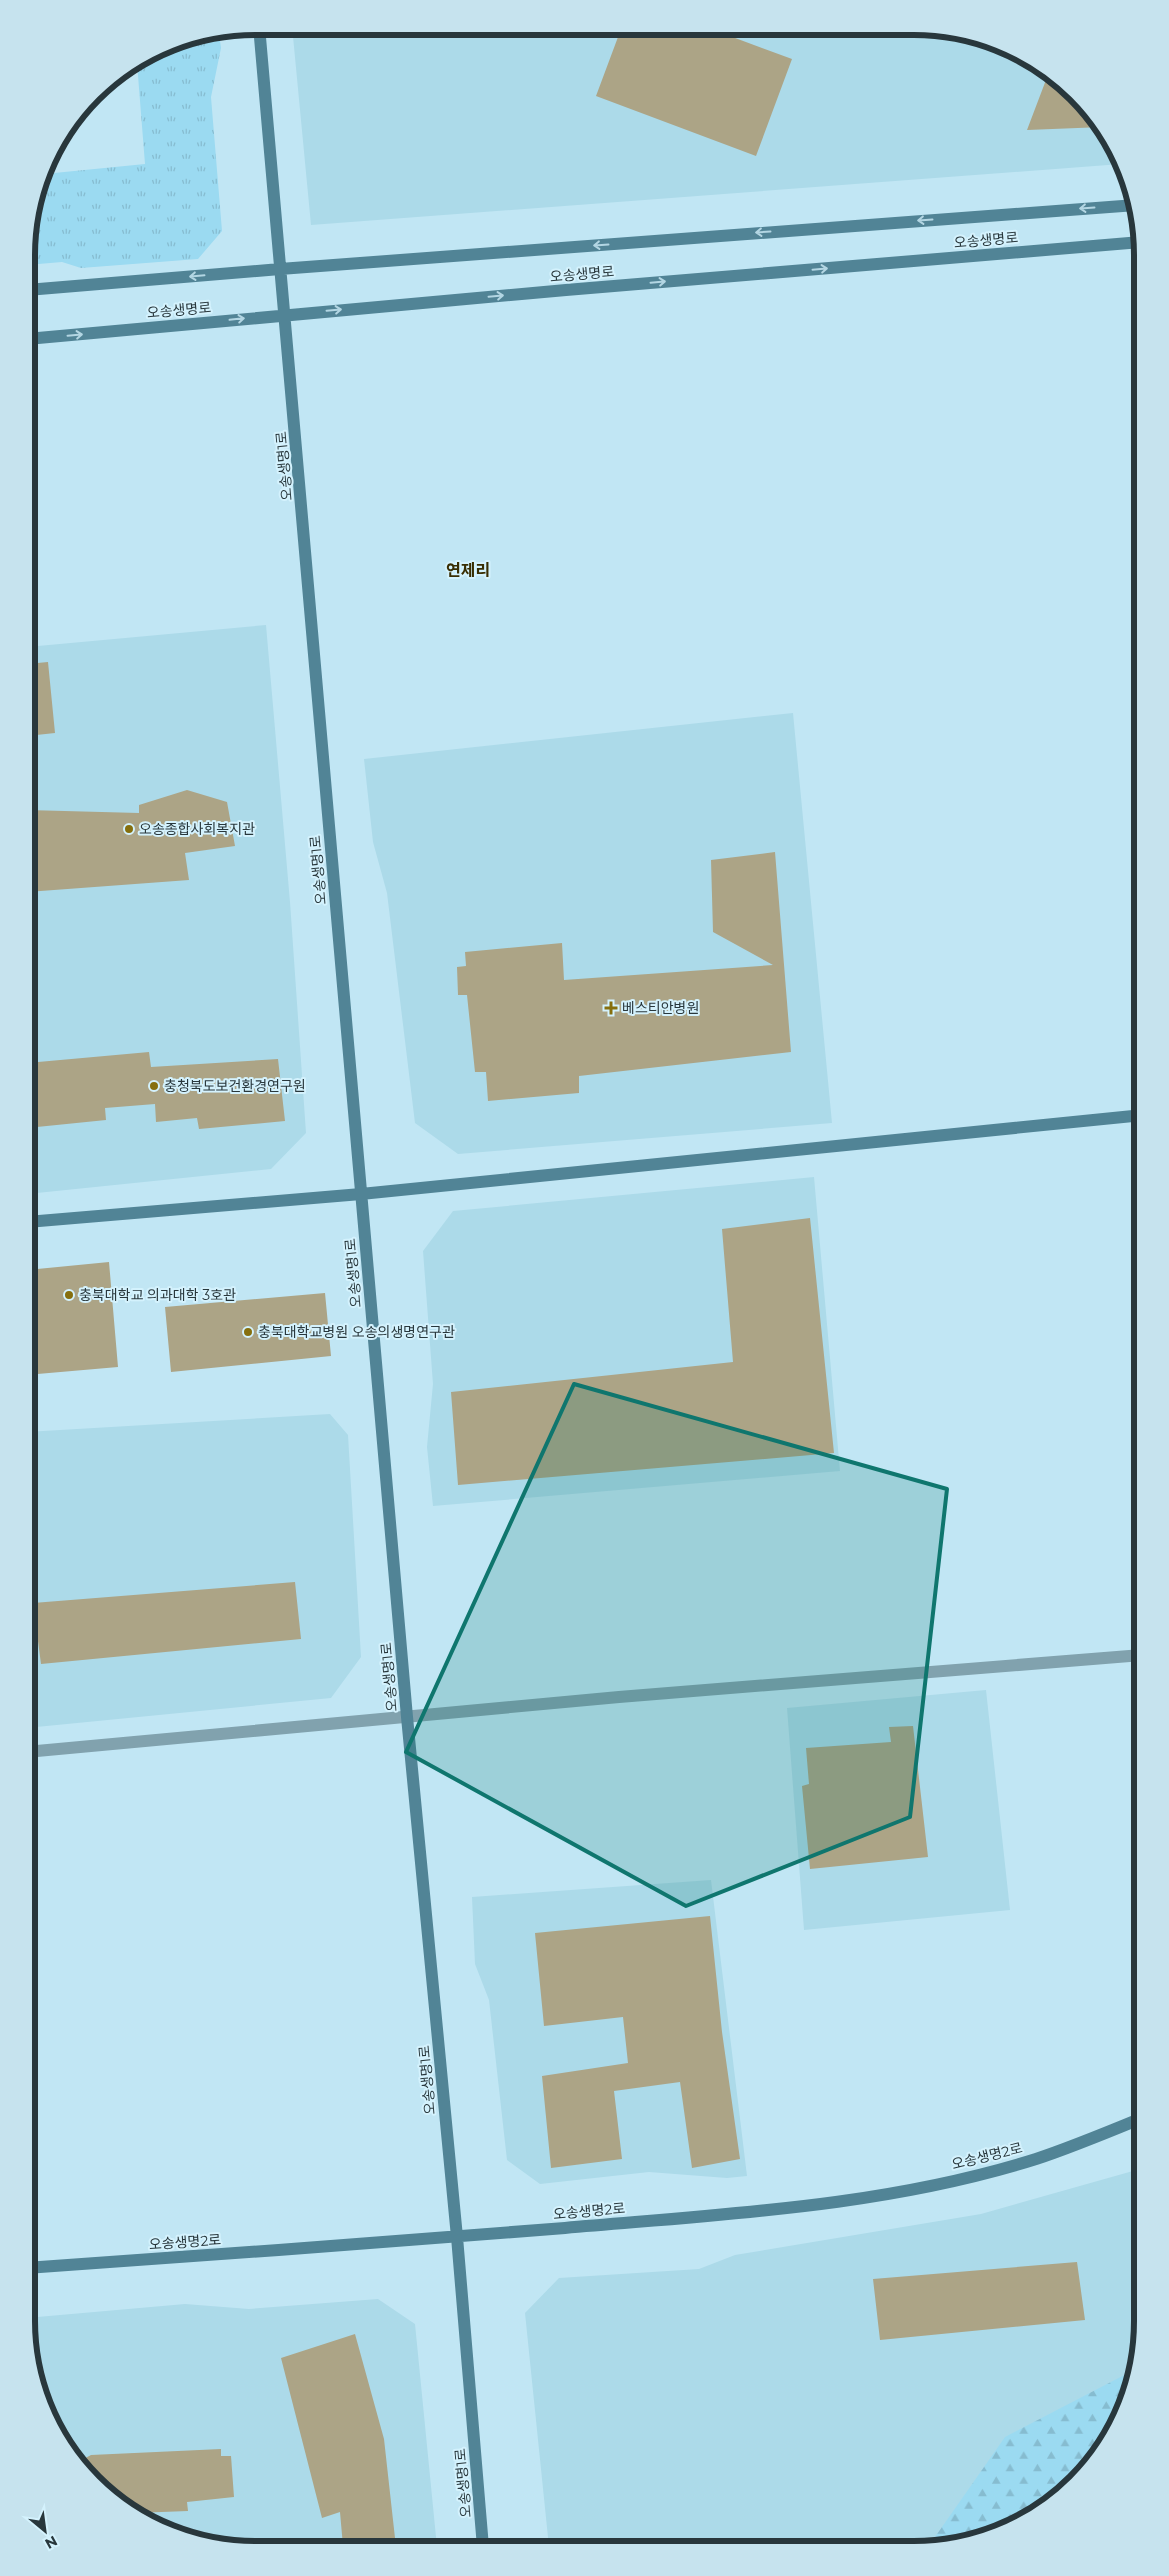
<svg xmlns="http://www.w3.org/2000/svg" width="1169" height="2576" viewBox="0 0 1169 2576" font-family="Montserrat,'Noto Sans KR',sans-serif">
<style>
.built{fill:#acdae9}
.grass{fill:url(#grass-tufts)}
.forest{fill:url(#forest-firs)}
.building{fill:#aca486}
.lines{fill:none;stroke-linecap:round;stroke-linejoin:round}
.street{stroke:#81a2ae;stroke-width:12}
.secondary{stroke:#518496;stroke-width:12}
.oneway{stroke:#b3d6e3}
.marked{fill:#0f766e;fill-opacity:0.2;stroke:#0f766e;stroke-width:4;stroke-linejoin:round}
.poi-dot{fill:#866f0e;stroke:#d4f2fd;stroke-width:2}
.labels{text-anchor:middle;stroke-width:4;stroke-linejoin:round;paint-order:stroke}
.street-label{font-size:14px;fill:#28373c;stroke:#d4f2fd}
.poi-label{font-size:14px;fill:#28373c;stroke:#d4f2fd;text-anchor:start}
.quarter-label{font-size:16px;font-weight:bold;fill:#392e03;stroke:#d4f2fd}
.rim{fill:none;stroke:#28373c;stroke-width:6}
</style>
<defs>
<pattern id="grass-tufts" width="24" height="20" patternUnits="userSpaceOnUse" patternTransform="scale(1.25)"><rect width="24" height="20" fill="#9bdaf1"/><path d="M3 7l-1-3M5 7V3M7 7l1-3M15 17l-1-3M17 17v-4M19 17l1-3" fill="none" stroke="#86bcd0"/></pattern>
<pattern id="forest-firs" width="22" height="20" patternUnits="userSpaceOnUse" patternTransform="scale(1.25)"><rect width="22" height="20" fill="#9bdaf1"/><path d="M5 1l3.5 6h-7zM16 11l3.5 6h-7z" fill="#86bcd0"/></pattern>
</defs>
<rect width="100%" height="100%" fill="#c1e6f4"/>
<path class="built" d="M292,26L959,31L1016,50L1065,83L1104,128L1121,164L311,225Z
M266,625L290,902L306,1133L271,1169L27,1194V647Z
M793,713L832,1123L458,1154L415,1123L387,893L373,842L364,759Z
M814,1177L840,1471L433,1506L427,1447L433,1384L423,1251L453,1211Z
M330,1414L348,1435L361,1657L331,1698L26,1728V1432Z
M986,1690L1010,1910L804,1930L787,1708Z
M711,1880L747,2176L727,2178L649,2172L540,2184L507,2160L489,2000L475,1964L472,1897Z
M1140,2169L1142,2183V2336L1134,2370L1109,2385L935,2537L933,2547L914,2550L549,2547L525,2313L559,2278L699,2269L735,2255L981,2214Z
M378,2299L415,2324L437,2547L210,2545L154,2526L104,2493L57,2436L34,2381L26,2318L185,2304L249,2309Z"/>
<path class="grass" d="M219,33L221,48L211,97L222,231L198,259L81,268L62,262L27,265V240L44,174L145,164L137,63L168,44Z"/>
<path class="forest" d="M1134,2370L1125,2408L1095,2461L1041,2511L974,2542L933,2547L935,2537L1005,2437Z"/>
<path class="building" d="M621,29H711L792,59L756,156L596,96Z
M1049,72L1065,83L1103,127L1027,130Z
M48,662L55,733L27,736V664Z
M187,790L227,802L235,846L185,853L189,880L27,892V810L139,813V805Z
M775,852L791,1052L579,1076V1093L488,1101L486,1072H475L467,995H458L457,967L466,966L465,952L562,943L564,980L773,965L713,932L711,860Z
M149,1052L151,1067L278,1059L285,1121L199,1129L197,1118L156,1122L155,1104L105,1108L106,1120L27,1128V1063Z
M810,1218L834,1453L458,1485L451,1392L733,1362L722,1229Z
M109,1262L118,1367L26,1375L27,1270Z
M325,1293L331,1356L171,1372L165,1307Z
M295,1582L301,1639L41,1664L33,1603Z
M913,1726L928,1857L810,1869L802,1786L809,1784L806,1748L891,1742L889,1727Z
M710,1916L722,2032L740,2159L692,2168L680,2082L614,2091L622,2159L551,2168L542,2076L628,2063L623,2017L544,2026L535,1933Z
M1077,2262L1085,2320L880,2340L873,2279Z
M355,2334L384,2439L396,2547L343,2546L340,2512L322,2518L281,2358Z
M221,2449V2456H231L234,2497L187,2502L188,2511L135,2513L104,2493L78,2462L91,2455Z"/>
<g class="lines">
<path class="street" d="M26,1752L619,1697L1142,1655"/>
<path class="secondary" d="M259,26L407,1717L457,2237L483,2547
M27,290L280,269L1136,205
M27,339L566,290L1141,242
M27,1222L361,1194L1143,1115
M26,2268C206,2255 385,2243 565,2228C723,2214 884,2207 1036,2159C1072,2147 1108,2132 1142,2118"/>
</g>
<defs><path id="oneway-shaft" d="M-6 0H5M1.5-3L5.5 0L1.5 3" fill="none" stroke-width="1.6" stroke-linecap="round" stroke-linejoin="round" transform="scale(1.25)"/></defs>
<g class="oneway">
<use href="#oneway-shaft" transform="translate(1087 208) rotate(176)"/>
<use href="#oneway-shaft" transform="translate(925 220) rotate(176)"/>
<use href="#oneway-shaft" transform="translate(763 232) rotate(176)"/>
<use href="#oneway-shaft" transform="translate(601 245) rotate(176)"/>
<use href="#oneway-shaft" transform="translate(820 269) rotate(-5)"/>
<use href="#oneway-shaft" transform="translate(197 276) rotate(175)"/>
<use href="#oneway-shaft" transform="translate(658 282) rotate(-5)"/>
<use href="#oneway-shaft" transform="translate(496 296) rotate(-5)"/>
<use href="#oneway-shaft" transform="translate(334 310) rotate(-5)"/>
<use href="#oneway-shaft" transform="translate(237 319) rotate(-6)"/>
<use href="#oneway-shaft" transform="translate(75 335) rotate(-5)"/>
</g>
<path class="marked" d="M574,1384L947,1489L910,1817L686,1906L406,1752Z"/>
<g class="poi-dot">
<circle cx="129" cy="829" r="5"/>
<path d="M608.5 1000.5h5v5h5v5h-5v5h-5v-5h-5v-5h5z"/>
<circle cx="154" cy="1086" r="5"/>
<circle cx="69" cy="1295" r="5"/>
<circle cx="248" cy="1332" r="5"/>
</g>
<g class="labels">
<g class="street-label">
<text transform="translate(986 240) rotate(-5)" y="5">오송생명로</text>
<text transform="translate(582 274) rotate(-5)" y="5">오송생명로</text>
<text transform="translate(179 310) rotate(-5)" y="5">오송생명로</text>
<text transform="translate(284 466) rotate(-95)" y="5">오송생명1로</text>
<text transform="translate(318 870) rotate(-95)" y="5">오송생명1로</text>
<text transform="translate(353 1273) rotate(-95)" y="5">오송생명1로</text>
<text transform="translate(389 1677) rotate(-95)" y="5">오송생명1로</text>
<text transform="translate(427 2080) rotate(-95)" y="5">오송생명1로</text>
<text transform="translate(987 2156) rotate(-14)" y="5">오송생명2로</text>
<text transform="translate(589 2211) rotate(-5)" y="5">오송생명2로</text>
<text transform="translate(185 2242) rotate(-4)" y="5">오송생명2로</text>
<text transform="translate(463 2483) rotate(-95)" y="5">오송생명1로</text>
</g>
<g class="poi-label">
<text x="139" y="834">오송종합사회복지관</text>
<text x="622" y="1013">베스티안병원</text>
<text x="164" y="1091">충청북도보건환경연구원</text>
<text x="79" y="1300">충북대학교 의과대학 3호관</text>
<text x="258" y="1337">충북대학교병원 오송의생명연구관</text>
</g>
<g class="quarter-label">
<text x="468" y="576">연제리</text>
</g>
</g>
<path d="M0 0H1169V2576H0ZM255 35H914A220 220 0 0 1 1134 255V2321A220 220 0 0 1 914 2541H255A220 220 0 0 1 35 2321V255A220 220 0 0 1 255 35Z" fill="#c6e3ee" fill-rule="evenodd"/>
<path class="rim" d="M255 35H914A220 220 0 0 1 1134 255V2321A220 220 0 0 1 914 2541H255A220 220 0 0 1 35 2321V255A220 220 0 0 1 255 35Z"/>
<g transform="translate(45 2531) rotate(151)" stroke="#d4f2fd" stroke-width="4" paint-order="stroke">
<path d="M0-4L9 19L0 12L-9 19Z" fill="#28373c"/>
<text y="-8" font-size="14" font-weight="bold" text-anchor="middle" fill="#28373c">N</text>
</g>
</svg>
